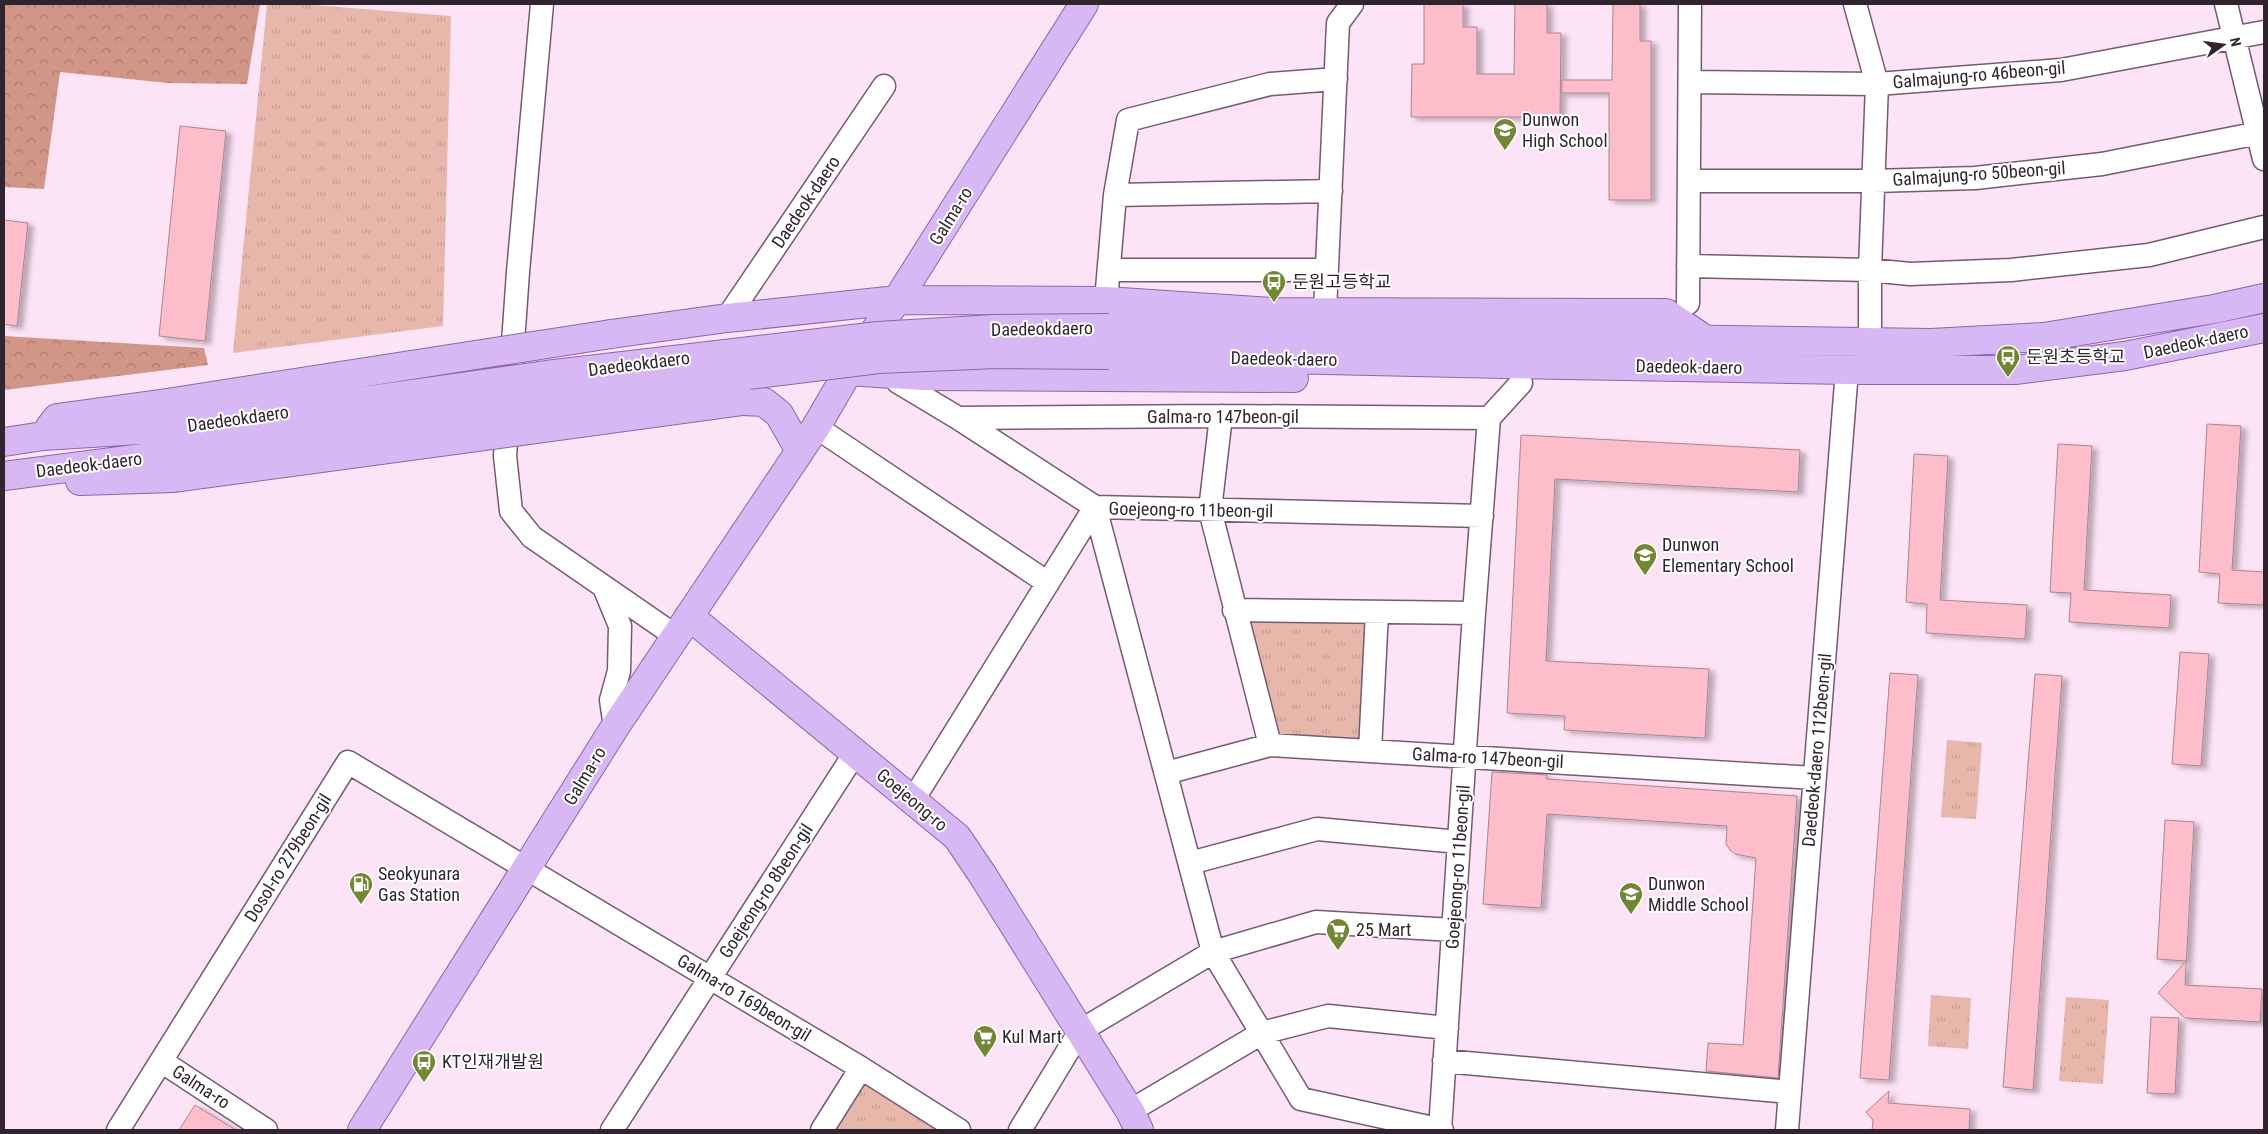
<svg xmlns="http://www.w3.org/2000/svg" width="2268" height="1134" viewBox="0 0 2268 1134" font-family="'Roboto Condensed','Noto Sans KR',sans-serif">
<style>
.grass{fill:url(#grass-tufts)}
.forest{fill:url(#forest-crowns)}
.building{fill:#fdbdcb;stroke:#aa868e;filter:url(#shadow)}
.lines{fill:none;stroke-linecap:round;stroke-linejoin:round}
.minor-casing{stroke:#755b6f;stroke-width:25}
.major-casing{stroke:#8b66ab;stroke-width:30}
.minor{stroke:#fff;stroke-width:22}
.major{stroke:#d7b8f5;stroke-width:28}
.major-bridge-casing{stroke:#8b66ab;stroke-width:30;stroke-linecap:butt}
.major-bridge{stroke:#d7b8f5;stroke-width:28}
.labels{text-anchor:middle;stroke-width:4;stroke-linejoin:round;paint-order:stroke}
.street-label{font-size:18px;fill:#30252e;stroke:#fff}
.poi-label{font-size:18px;fill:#30252e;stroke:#fff;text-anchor:start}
</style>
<defs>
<pattern id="grass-tufts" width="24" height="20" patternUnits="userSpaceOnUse" patternTransform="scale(1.25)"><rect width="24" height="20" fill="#e7b7ac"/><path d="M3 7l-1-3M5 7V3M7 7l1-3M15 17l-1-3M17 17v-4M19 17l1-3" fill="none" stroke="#c69d94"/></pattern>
<pattern id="forest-crowns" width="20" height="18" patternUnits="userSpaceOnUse" patternTransform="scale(1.25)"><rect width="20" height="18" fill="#d29688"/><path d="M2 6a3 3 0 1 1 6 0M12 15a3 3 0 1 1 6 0" fill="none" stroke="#ab7a70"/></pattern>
<filter id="shadow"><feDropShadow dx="5.5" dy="3" stdDeviation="2.5" flood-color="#0004"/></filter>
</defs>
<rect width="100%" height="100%" fill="#fce3f5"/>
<path class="grass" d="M267,4H301L451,16L443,326L233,353Z
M1249,615L1367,619L1363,742L1280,740Z
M1947,740L1982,743L1976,819L1941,817Z
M1931,995L1971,998L1968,1049L1928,1046Z
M2066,997L2109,1000L2103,1084L2059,1081Z
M863,1084L937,1130H834Z"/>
<path class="forest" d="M4,4H260L247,84L168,83L60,72L44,189L4,187Z
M4,336L204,348L208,365L4,390Z"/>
<path class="building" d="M1424,4H1463V27H1477V74H1514L1515,4H1547V33H1561L1560,117H1411L1412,64H1424Z
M1613,4H1640V41H1651V200H1609V93H1562V80H1612Z
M180,126L226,131L205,341L159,336Z
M4,220L28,223L17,326L4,324Z
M2207,424L2241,426L2232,570L2264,572V605L2218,603L2220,574L2199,572Z
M1521,435L1800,450L1798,492L1555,479L1546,661L1709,669L1705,738L1564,730L1565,716L1507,713Z
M2058,444L2092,446L2084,590L2171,595L2169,628L2069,622L2071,593L2050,592Z
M1914,454L1948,456L1940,600L2027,605L2025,639L1926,633L1927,604L1906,602Z
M2180,652L2209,654L2201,766L2172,764Z
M1890,673L1918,675L1889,1080L1860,1078Z
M2035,674L2062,676L2033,1090L2003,1087Z
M1492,772L1547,775V779L1797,796L1778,1078L1706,1071L1708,1043L1743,1045L1756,858L1735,854L1730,850L1726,844L1727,826L1547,814L1541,908L1483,904Z
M2165,820L2194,822L2185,985L2262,989L2260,1022L2185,1018L2158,993L2186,961L2157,959Z
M2151,1017L2179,1018L2175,1094L2147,1093Z
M1889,1091L1888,1103L1970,1109L1969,1130H1872L1873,1120L1866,1112Z
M195,1105L236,1130H179Z"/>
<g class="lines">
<g class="minor-casing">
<path id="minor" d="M542,4L518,272L505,456L511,511L532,537L674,635
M1855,4L1877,84L1870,270V342
M2226,4L2264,159
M1690,82L1877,84L2061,70L2264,32
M1690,181H1874L1975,178L2102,164L2264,132
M1115,195L1331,191
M1688,266L1870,270L1910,274L2011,270L2149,255L2264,227
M1109,270H1327
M1106,301L1115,195L1128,120L1270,84L1336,79
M1688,303L1690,4
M1325,311L1338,23L1352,4
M727,318L884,86
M898,382L958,418L1095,507L1213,952L1301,1099L1442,1130
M1221,416L1210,510L1270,745
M958,418L1221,416L1489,418
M816,427L1048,583
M604,587L620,626L619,671L611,700L615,727
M1234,610L1474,613
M1370,751L1377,612
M1166,773L1270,745L1814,778
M913,800L1095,507L1482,516
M1190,863L1317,829L1459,842
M161,1061L266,1130
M1444,1061L1790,1092
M1130,1111L1262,1033L1328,1016L1447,1028
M118,1130L348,762L861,1068L959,1130
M612,1130L855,753
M822,1130L861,1068
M1020,1130L1080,1031L1213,952L1316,922L1453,930
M1440,1130L1474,613L1489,418L1521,383
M1787,1130L1847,370"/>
</g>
<g class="major-casing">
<path id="major" d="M1109,328L1324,334L1931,343L2044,337L2214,309L2264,298
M611,334L727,318L897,300L1106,301L1272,312L1666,313L1706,340
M1109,355L1504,364L1847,370H2015L2125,356L2264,328
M848,371L922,376L1294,378
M743,401L764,402L779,414L799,449
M50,427L57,418L167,403
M4,442L43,436L171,428
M4,476L174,454
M80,481L174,478
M689,616L957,837L982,874L1130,1111L1139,1130
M362,1130L615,727L816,427L859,353L897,300L1084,4"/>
</g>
<use href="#minor" class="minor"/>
<use href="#major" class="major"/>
<g class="major-bridge-casing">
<path id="major-bridge" d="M167,403L611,334
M171,428L546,375L878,336L994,329L1109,328
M174,454L553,399L879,359L997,354L1109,355
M174,478L743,401"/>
</g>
<use href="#major-bridge" class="major-bridge"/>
</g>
<defs>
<g id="school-pin" transform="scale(1.25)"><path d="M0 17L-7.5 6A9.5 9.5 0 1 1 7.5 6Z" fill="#738636" stroke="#fff"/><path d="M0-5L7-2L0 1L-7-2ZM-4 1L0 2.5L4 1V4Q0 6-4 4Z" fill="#fff"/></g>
<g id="bus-pin" transform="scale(1.25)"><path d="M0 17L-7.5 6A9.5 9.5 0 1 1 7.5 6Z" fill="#738636" stroke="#fff"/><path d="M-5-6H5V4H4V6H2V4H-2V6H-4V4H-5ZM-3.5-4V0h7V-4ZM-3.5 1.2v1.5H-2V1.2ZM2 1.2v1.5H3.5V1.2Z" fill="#fff"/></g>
<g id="fuel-pin" transform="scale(1.25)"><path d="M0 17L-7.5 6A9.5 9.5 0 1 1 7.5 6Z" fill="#738636" stroke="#fff"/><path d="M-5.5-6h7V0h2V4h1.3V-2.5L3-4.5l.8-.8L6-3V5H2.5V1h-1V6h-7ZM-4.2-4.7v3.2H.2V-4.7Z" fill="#fff"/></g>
<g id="supermarket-pin" transform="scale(1.25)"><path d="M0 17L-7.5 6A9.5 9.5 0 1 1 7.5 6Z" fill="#738636" stroke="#fff"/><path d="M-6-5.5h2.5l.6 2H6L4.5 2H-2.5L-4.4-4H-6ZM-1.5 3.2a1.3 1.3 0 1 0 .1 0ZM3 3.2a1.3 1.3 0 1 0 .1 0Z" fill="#fff"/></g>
</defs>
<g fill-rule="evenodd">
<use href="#school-pin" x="1505" y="130"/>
<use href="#bus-pin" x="1274" y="282"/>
<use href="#bus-pin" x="2008" y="357"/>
<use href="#school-pin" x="1645" y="555"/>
<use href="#fuel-pin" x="361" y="884"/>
<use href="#school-pin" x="1631" y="894"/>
<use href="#supermarket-pin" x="1338" y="930"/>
<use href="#supermarket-pin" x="985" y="1037"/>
<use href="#bus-pin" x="424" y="1062"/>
</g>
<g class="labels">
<g class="street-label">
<text transform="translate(1979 75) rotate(-5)" y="6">Galmajung-ro 46beon-gil</text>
<text transform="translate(1979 174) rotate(-4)" y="6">Galmajung-ro 50beon-gil</text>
<text transform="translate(806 202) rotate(-56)" y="6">Daedeok-daero</text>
<text transform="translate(951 216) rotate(-58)" y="6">Galma-ro</text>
<text transform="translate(1042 329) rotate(-1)" y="6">Daedeokdaero</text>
<text transform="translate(2196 342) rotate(-12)" y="6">Daedeok-daero</text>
<text transform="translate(1284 359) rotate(1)" y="6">Daedeok-daero</text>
<text transform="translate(639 364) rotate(-7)" y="6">Daedeokdaero</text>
<text transform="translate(1689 367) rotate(1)" y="6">Daedeok-daero</text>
<text x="1223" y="423">Galma-ro 147beon-gil</text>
<text transform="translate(238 419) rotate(-8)" y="6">Daedeokdaero</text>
<text transform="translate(89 465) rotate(-7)" y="6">Daedeok-daero</text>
<text transform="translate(1191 510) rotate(1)" y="6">Goejeong-ro 11beon-gil</text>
<text transform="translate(1817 750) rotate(-85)" y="6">Daedeok-daero 112beon-gil</text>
<text transform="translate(1488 758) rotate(3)" y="6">Galma-ro 147beon-gil</text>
<text transform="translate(585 776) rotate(-59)" y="6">Galma-ro</text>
<text transform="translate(912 800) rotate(40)" y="6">Goejeong-ro</text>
<text transform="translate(288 858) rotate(-58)" y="6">Dosol-ro 279beon-gil</text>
<text transform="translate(1458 867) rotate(-86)" y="6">Goejeong-ro 11beon-gil</text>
<text transform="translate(766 891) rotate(-57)" y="6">Goejeong-ro 8beon-gil</text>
<text transform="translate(744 998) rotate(31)" y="6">Galma-ro 169beon-gil</text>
<text transform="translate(201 1087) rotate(33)" y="6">Galma-ro</text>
</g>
<g class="poi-label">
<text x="1522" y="126">Dunwon<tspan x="1522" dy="21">High School</tspan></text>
<text x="1292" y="288">둔원고등학교</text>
<text x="2026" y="363">둔원초등학교</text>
<text x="1662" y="551">Dunwon<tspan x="1662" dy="21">Elementary School</tspan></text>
<text x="378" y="880">Seokyunara<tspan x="378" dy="21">Gas Station</tspan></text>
<text x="1648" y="890">Dunwon<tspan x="1648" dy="21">Middle School</tspan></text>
<text x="1356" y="936">25 Mart</text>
<text x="1002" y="1043">Kul Mart</text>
<text x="442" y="1068">KT인재개발원</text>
</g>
</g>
<rect width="2268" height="1134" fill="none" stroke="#30252e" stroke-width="10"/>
<g transform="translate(2223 45) rotate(76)" stroke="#ffffff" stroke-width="4" paint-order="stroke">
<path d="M0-4L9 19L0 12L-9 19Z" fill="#30252e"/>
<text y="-8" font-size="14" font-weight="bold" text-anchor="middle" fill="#30252e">N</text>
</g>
</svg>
